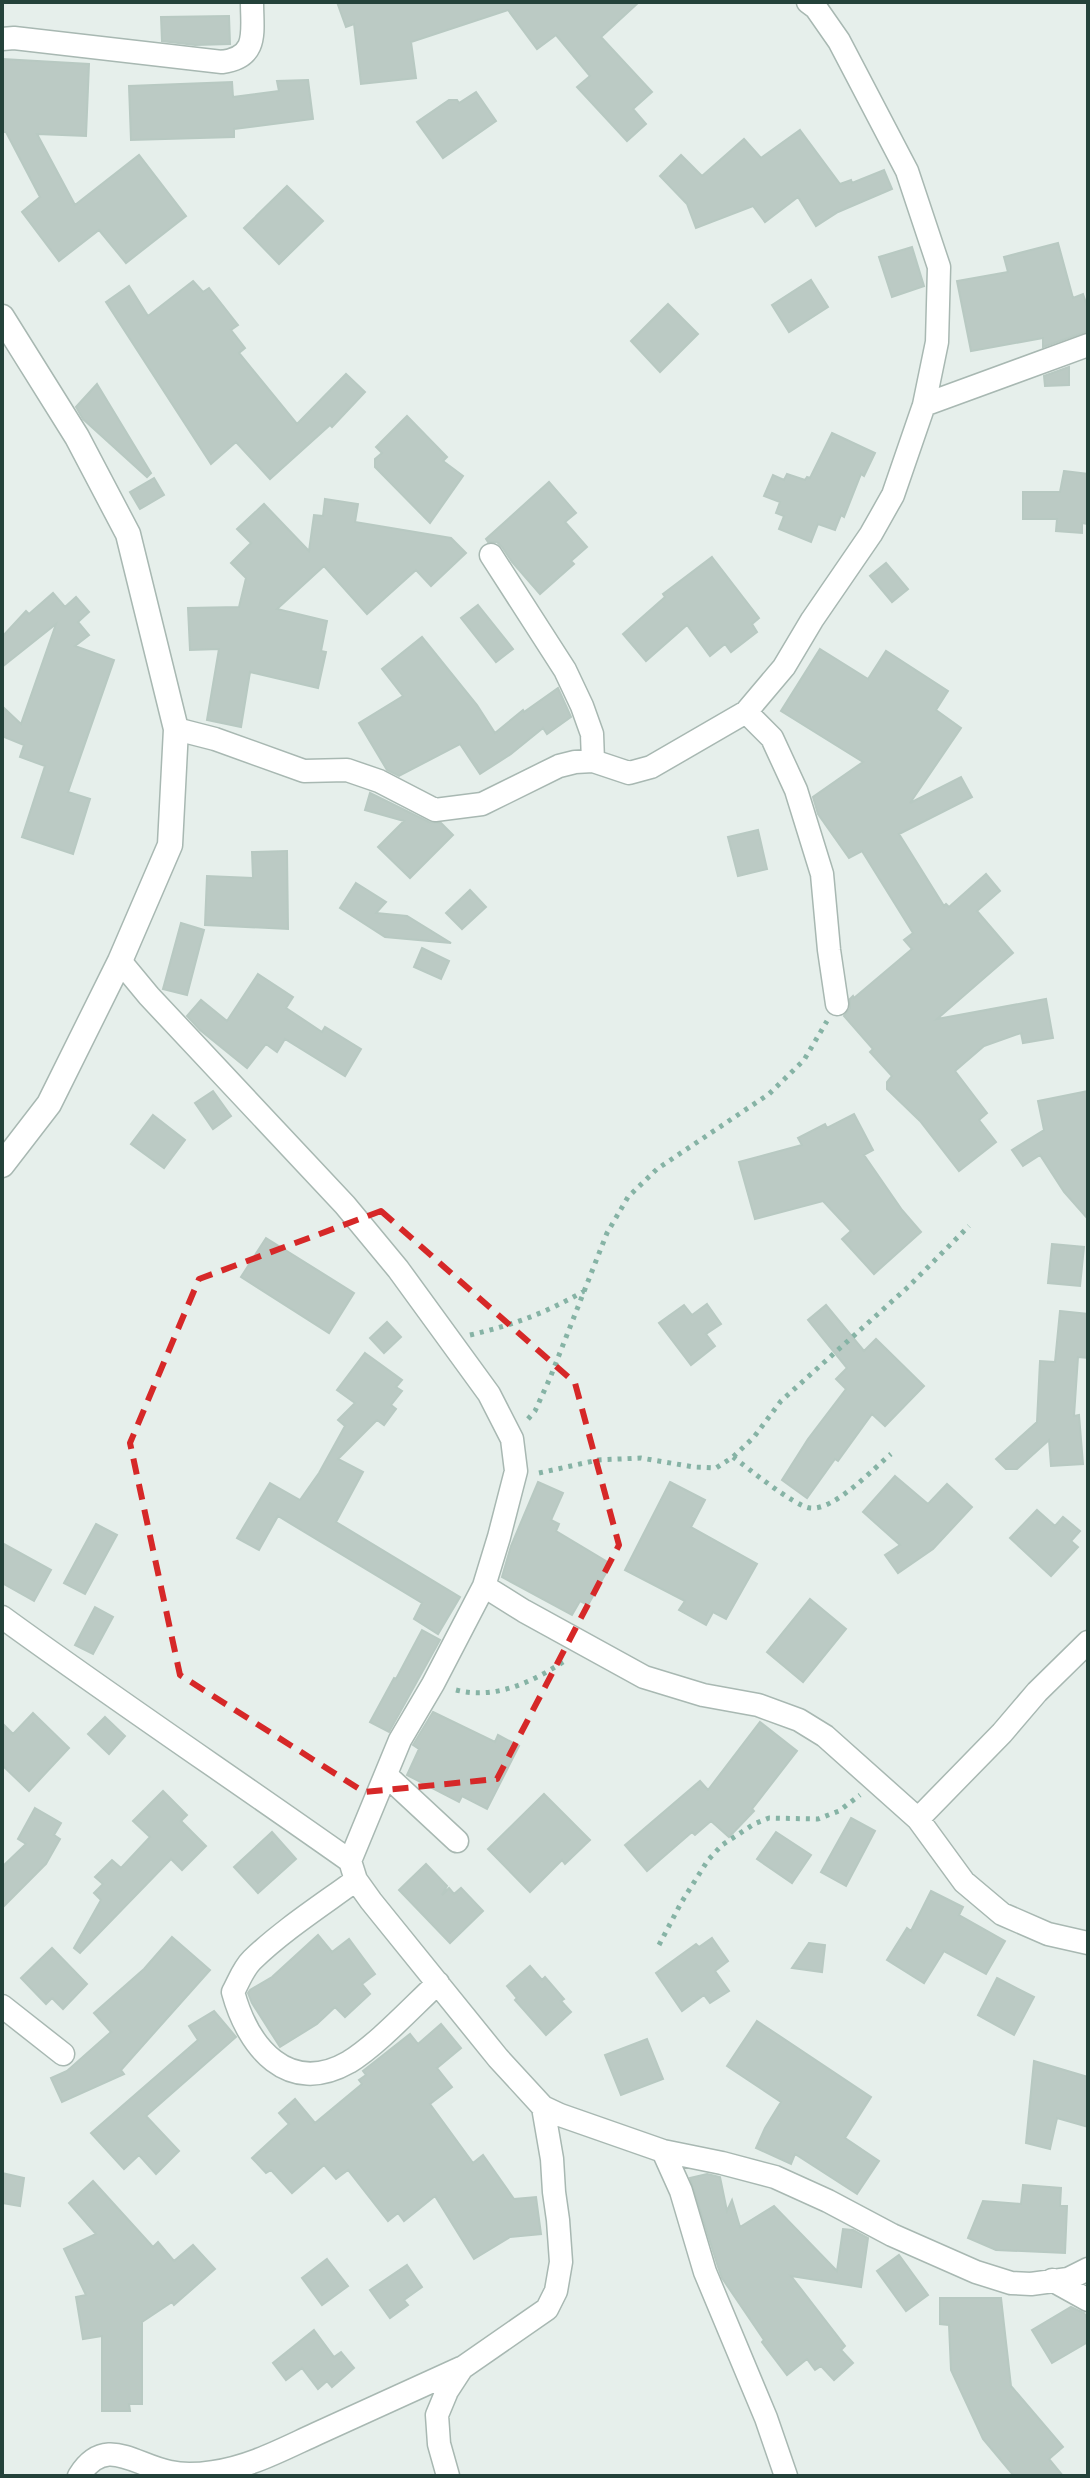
<svg xmlns="http://www.w3.org/2000/svg" width="1090" height="2478" viewBox="0 0 1090 2478" font-family="'Asap Condensed',sans-serif">
<style>
.building{fill:#bbcac4;stroke:#b8c9c2;stroke-width:2}
.lines{fill:none;stroke-linecap:round;stroke-linejoin:round}
.minor-casing{stroke:#a8b8b2;stroke-width:25}
.tertiary-casing{stroke:#a8b8b2;stroke-width:27}
.path{stroke:#86b3a5;stroke-width:5;stroke-dasharray:4 6;stroke-linecap:butt}
.minor{stroke:#fff;stroke-width:22}
.tertiary{stroke:#fff;stroke-width:24}
.marked{fill:none;stroke:#d62828;stroke-width:6;stroke-dasharray:16 10;stroke-linejoin:round}
</style>
<rect width="100%" height="100%" fill="#e6efeb"/>
<path class="building" d="M337,2H639L601,37L652,92L633,109L646,124L627,141L577,87L590,76L556,35L537,49L508,10L411,42L416,78L361,84L354,24L346,27Z
M229,16L230,44L195,45L162,41L161,17Z
M2,59L89,64L86,136L37,134L75,205L139,155L186,216L126,263L99,230L59,261L22,212L40,197L6,132H2Z
M308,80L313,119L234,129V137L131,140L129,86L232,82L233,97L279,91L277,81Z
M476,92L496,121L443,158L417,122L449,100H457L459,103Z
M800,130L840,184L851,180L852,183L884,170L892,189L838,212L816,226L798,197L765,222L753,206L696,228L687,204L660,176L681,155L702,176L744,139L761,158Z
M287,186L323,221L279,264L244,228Z
M1058,243L1073,298L1083,294L1088,309V331L1043,347V338L971,351L957,281L1008,272L1004,257Z
M912,247L924,286L892,297L879,257Z
M811,280L828,307L789,332L772,305Z
M193,281L203,292L209,288L238,325L231,330L245,348L239,353L297,424L346,374L365,392L332,427L330,425L270,479L236,442L211,464L106,302L129,286L148,316Z
M668,304L698,334L660,372L631,341Z
M1069,367V385L1045,386L1044,376Z
M97,384L151,473L147,477L83,419L76,407Z
M407,416L447,457L443,461L463,476L430,523L375,467V459L382,453L376,447Z
M832,433L875,453L864,476L861,474L844,517L841,515L835,530L818,524L811,542L779,529L784,516L776,513L780,502L764,496L773,475L784,480L787,474L805,480L807,477L810,478Z
M1064,471L1088,474V524L1082,523V533L1056,531L1057,519H1023V492H1060Z
M154,478L164,495L140,509L130,492Z
M549,482L576,513L565,522L587,547L571,561L574,564L540,594L512,562L502,547L497,542H488L486,539Z
M325,499L358,504L355,522L451,538L466,553L431,586L416,570L367,614L324,566L277,609L327,621L321,651L326,652L318,688L250,672L241,727L207,720L219,649L190,650L188,608L239,607L246,578L231,563L251,543L237,529L264,504L309,551L314,515L323,516Z
M712,557L759,618L752,624L757,632L731,652L725,644L710,656L687,625L646,661L623,634L665,597L663,594Z
M886,563L908,589L892,602L870,576Z
M53,593L65,607L76,597L89,612L78,622L89,635L75,646L114,660L68,792L90,799L73,854L22,837L45,766L20,757L24,745L2,736V706L21,724L56,624L2,667V637L26,611L29,614Z
M478,605L513,649L496,662L461,618Z
M422,637L477,705L495,733L523,710L524,712L558,688L571,717L547,734L543,728L511,754L480,774L460,744L399,776L387,770L359,723L403,696L382,669Z
M820,649L868,679L886,651L948,691L936,710L961,728L910,803L961,777L972,797L899,834L944,906L946,904L949,907L986,874L1000,891L977,911L1013,953L937,1019L1046,999L1053,1038L1023,1043L1021,1033L984,1046L955,1071L987,1113L979,1120L996,1142L959,1171L920,1121L887,1089V1082L892,1076L870,1052L873,1049L844,1016L850,1008V999L853,996L854,998L912,949L904,940L913,933L862,851L849,858L818,814L813,797L863,762L781,711Z
M370,793L429,822L441,823L453,835L410,878L378,847L404,821L365,810Z
M758,830L767,869L738,876L728,837Z
M287,851L288,929L205,925L207,876L253,878L252,852Z
M356,883L386,902L376,913L407,916L451,943L385,937L340,908Z
M470,890L486,907L462,929L446,913Z
M181,923L204,930L187,995L163,989Z
M422,948L449,961L441,979L414,967Z
M258,974L293,997L286,1008L322,1032L325,1027L361,1049L345,1076L285,1039L277,1052L266,1044L247,1068L200,1030L187,1016L201,1000L227,1021Z
M213,1091L231,1116L213,1129L195,1103Z
M1088,1091V1219L1064,1192L1040,1155L1023,1166L1012,1150L1044,1130L1038,1101Z
M854,1114L873,1150L864,1155L902,1210L921,1232L874,1274L842,1239L851,1231L823,1201L755,1219L739,1162L802,1145L798,1138L825,1124L827,1128Z
M153,1115L185,1140L164,1168L131,1144Z
M266,1238L354,1293L329,1333L241,1277Z
M1052,1244L1084,1247L1080,1286L1048,1283Z
M707,1304L721,1324L706,1334L715,1346L691,1365L659,1323L684,1305L692,1315Z
M826,1305L864,1351L876,1339L924,1386L885,1426L872,1414L838,1461L835,1459L807,1498L782,1480L808,1439L846,1389L836,1379L847,1368L808,1320Z
M1060,1311L1088,1314V1358L1078,1357L1074,1416L1079,1415L1083,1464L1051,1466L1049,1440L1017,1469H1006L996,1459L1037,1422L1040,1361L1055,1362Z
M387,1322L401,1337L384,1353L370,1338Z
M365,1353L402,1380L396,1387L402,1391L391,1405L396,1409L384,1425L377,1420L338,1459L363,1472L336,1522L460,1597L438,1634L414,1619L422,1603L278,1516L259,1550L237,1538L270,1483L300,1500L319,1473L345,1426L338,1420L355,1403L337,1390Z
M895,1476L928,1504L947,1484L972,1507L933,1549L898,1573L885,1555L900,1545L863,1512Z
M538,1482L563,1493L551,1520L559,1524L556,1531L611,1564L588,1605L580,1601L572,1615L502,1577L511,1546Z
M670,1482L705,1500L691,1527L757,1564L726,1619L713,1612L706,1625L679,1610L685,1601L625,1570Z
M1037,1510L1055,1526L1063,1517L1080,1531L1071,1541L1078,1547L1051,1576L1010,1538Z
M96,1524L117,1535L85,1594L64,1583Z
M2,1543L51,1570L34,1601L2,1583Z
M810,1599L846,1629L803,1682L767,1652Z
M95,1607L113,1617L93,1654L75,1645Z
M422,1630L440,1640L389,1732L370,1722L394,1678L396,1679Z
M433,1712L495,1742L498,1735L519,1746L487,1809L462,1796L459,1802L407,1775L419,1749L413,1745Z
M33,1713L69,1748L29,1791L2,1765V1723L13,1734Z
M105,1717L125,1736L109,1754L88,1734Z
M760,1722L797,1751L752,1809L754,1811L729,1837L711,1821L695,1835L692,1832L647,1871L625,1845L700,1781L708,1790Z
M163,1791L187,1815L181,1821L206,1846L182,1870L171,1859L80,1953L74,1948L101,1900L94,1893L103,1884L95,1877L112,1860L121,1868L150,1837L133,1821Z
M544,1794L590,1840L565,1864L562,1860L530,1892L488,1849Z
M35,1808L61,1823L54,1835L60,1839L46,1864L2,1908V1867L26,1844L18,1839Z
M851,1818L875,1831L846,1886L821,1872Z
M272,1832L296,1859L258,1893L234,1867Z
M776,1832L811,1855L792,1883L757,1859Z
M426,1864L447,1886L442,1895L449,1888L454,1894L461,1888L483,1911L450,1943L399,1890Z
M931,1891L963,1907L959,1915L1005,1941L986,1974L944,1951L924,1983L887,1960L907,1928L911,1931Z
M318,1935L332,1952L349,1939L375,1974L362,1984L370,1994L345,2017L335,2007L317,2024L280,2047L252,2003L248,1993L250,1990L272,1977Z
M172,1937L210,1970L121,2070L124,2074L62,2102L51,2078L67,2071L111,2032L94,2013L144,1969Z
M712,1938L728,1961L715,1971L729,1991L710,2003L704,1995L682,2011L656,1973L696,1944L699,1947Z
M809,1943L825,1945L822,1972L792,1968Z
M52,1948L87,1984L63,2009L52,1998L46,2004L21,1978Z
M530,1966L542,1980L545,1977L564,1999L561,2001L571,2012L546,2035L515,2000L517,1998L507,1986Z
M997,1978L1034,1997L1014,2035L978,2015Z
M214,2011L236,2037L146,2116L179,2151L156,2174L139,2155L124,2169L91,2133L198,2040L189,2026Z
M757,2021L871,2097L845,2138L879,2161L857,2194L795,2154L791,2164L756,2148L765,2128L781,2102L727,2066Z
M441,2024L461,2048L437,2068L452,2087L430,2104L473,2163L483,2155L514,2199L536,2197L541,2234L510,2237L474,2259L435,2196L404,2221L398,2213L388,2221L348,2170L336,2179L324,2165L292,2193L271,2170L266,2173L252,2158L289,2124L279,2113L295,2099L315,2123L362,2084L359,2080L366,2075L363,2071L410,2034L418,2044Z
M647,2039L663,2079L621,2095L605,2055Z
M1034,2061L1088,2077V2127L1057,2118L1050,2149L1026,2143Z
M2,2173L24,2178L20,2206L2,2203Z
M707,2174L720,2177L727,2211L732,2200L740,2227L774,2206L837,2271L843,2229L853,2230L868,2238L861,2287L791,2276L845,2346L841,2350L853,2363L834,2380L821,2366L815,2370L807,2359L787,2375L762,2342L764,2340L722,2278L718,2267L690,2178Z
M93,2181L153,2247L158,2242L174,2261L193,2245L215,2269L174,2305L172,2302L142,2322V2404H129L130,2411H102V2336L83,2339L76,2297L86,2295L64,2249L96,2234L69,2203Z
M1023,2185L1061,2188L1060,2206H1067L1065,2253L996,2250L968,2238L983,2201L1021,2204Z
M899,2255L928,2295L906,2311L877,2271Z
M327,2259L348,2286L322,2305L302,2278Z
M407,2265L422,2287L404,2300L408,2305L390,2318L370,2290Z
M940,2298H1001L1011,2386L1063,2447L1049,2459L1063,2476H1014L983,2439L951,2370L949,2325L940,2324Z
M1071,2307L1084,2313L1088,2319V2342L1052,2363L1032,2330Z
M314,2330L334,2357L341,2352L354,2368L332,2387L327,2381L318,2389L302,2368L286,2380L273,2363Z"/>
<g class="lines">
<g class="minor-casing">
<path id="minor" d="M2,39L14,38L222,62C259,57 252,32 252,2
M924,405L1088,345
M491,555L565,670L582,706L592,734L593,761
M746,712L772,738L796,790L822,874L829,950L837,1004
M176,729L215,739L304,771L347,770L379,781L435,810L482,804L559,766L575,762L593,761L629,773L651,767L746,712L784,667L812,620L871,534L893,495L924,405L937,342L939,267L907,171L839,41L816,8L808,2
M120,961L149,996L345,1205L398,1269L489,1394L512,1439L516,1471L499,1537L484,1586L433,1684L400,1740L350,1861L356,1880L371,1901L498,2058L543,2107L560,2115L663,2151L722,2163L775,2177L828,2201L892,2235L976,2272L1011,2283L1031,2284L1068,2279L1088,2269
M484,1586L524,1611L644,1677L703,1695L758,1705L799,1720L825,1736L918,1819L964,1882L1002,1914L1048,1934L1088,1943
M2,1617C116,1700 234,1779 350,1861
M386,1775L457,1841
M918,1819L1002,1733L1037,1692L1088,1642
M356,1880C322,1905 283,1930 252,1960C243,1969 239,1981 233,1992C248,2047 288,2097 349,2062C377,2045 413,2006 438,1983
M2,2006L63,2054
M663,2151L681,2191L705,2272L766,2418L786,2476
M1052,2280L1088,2300
M79,2476C105,2434 134,2465 170,2472C183,2475 200,2474 213,2472C250,2467 283,2449 316,2434C364,2412 413,2390 461,2368
M448,2476L439,2444L437,2415L447,2391L462,2368L547,2309L556,2291L561,2262L558,2220L554,2192L552,2159L543,2107"/>
</g>
<g class="tertiary-casing">
<path id="tertiary" d="M2,317L77,437L128,534L176,729L170,845L120,961L49,1104L2,1165"/>
</g>
<path class="path" d="M470,1335C513,1325 546,1313 584,1291
M528,1419L535,1411L550,1378L607,1233L628,1197L657,1169L769,1094L804,1060L827,1021
M733,1457C748,1468 794,1506 810,1508C834,1511 874,1468 891,1454
M539,1473L598,1460L641,1458L694,1467L716,1468L733,1457L754,1437L781,1401L908,1287L969,1226
M456,1690C495,1700 533,1682 566,1660
M659,1945L681,1903L708,1860L722,1845L754,1824L769,1818L818,1819L839,1811L860,1795"/>
<use href="#minor" class="minor"/>
<use href="#tertiary" class="tertiary"/>
</g>
<path class="marked" d="M381,1211L575,1383L619,1545L497,1779L364,1792L180,1675L130,1443L199,1279Z"/>
<rect width="1090" height="2478" fill="none" stroke="#24423a" stroke-width="8"/>
</svg>
